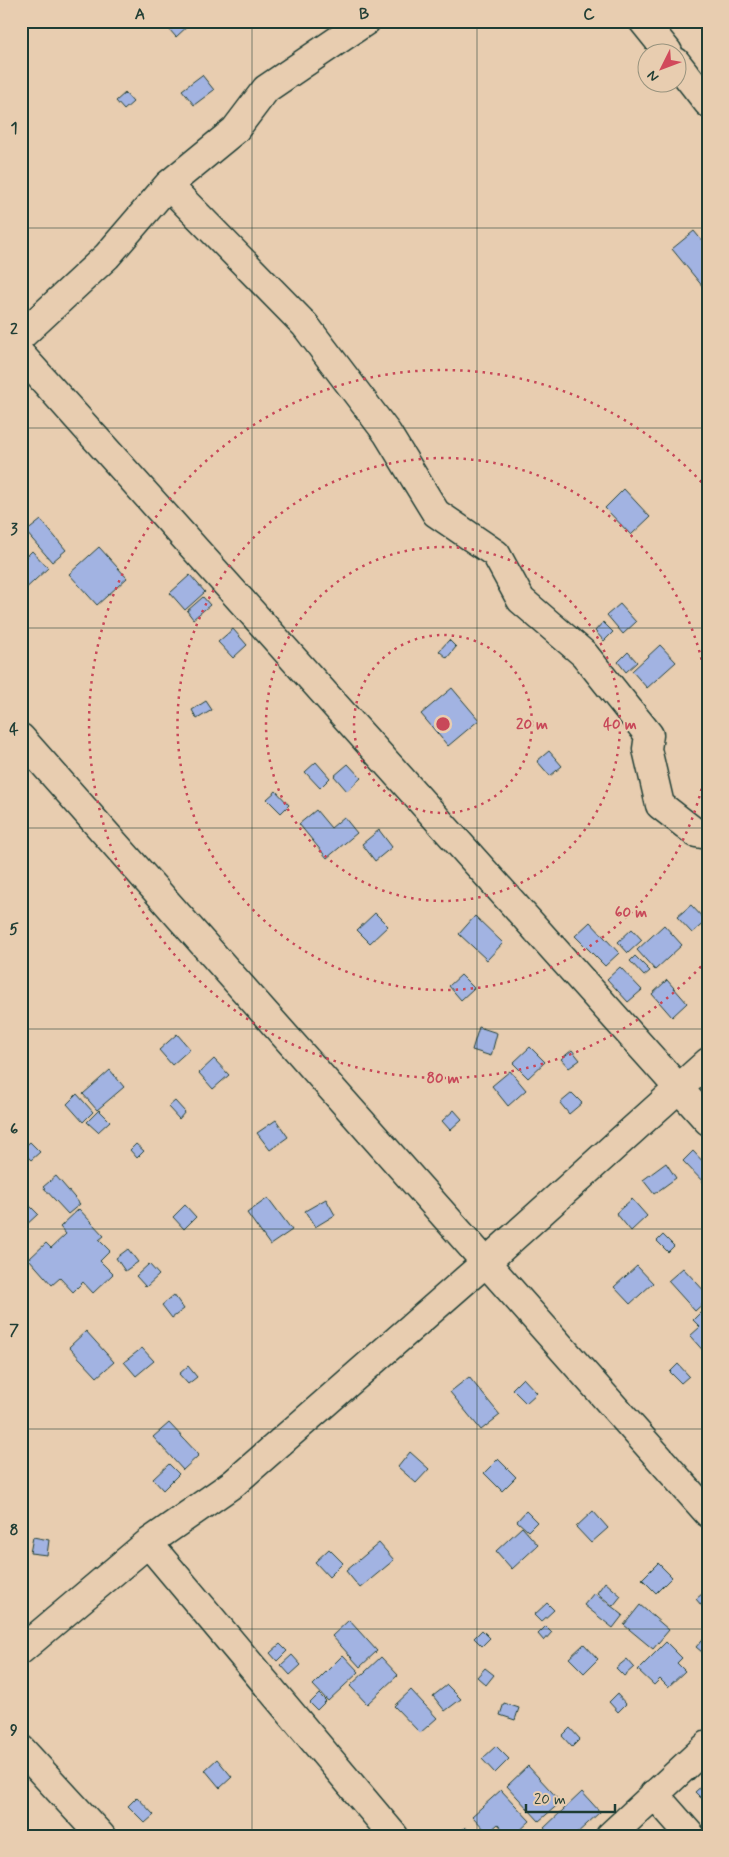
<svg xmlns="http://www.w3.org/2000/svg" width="729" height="1857" viewBox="0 0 729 1857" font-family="Mynerve,sans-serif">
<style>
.building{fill:#a2b3e2;stroke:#1f3d34}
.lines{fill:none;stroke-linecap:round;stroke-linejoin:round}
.minor-casing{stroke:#1f3d34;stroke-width:31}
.minor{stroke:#e8cdb0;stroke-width:28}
.grid{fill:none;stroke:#1f3d34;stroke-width:1;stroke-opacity:0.55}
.ring{fill:none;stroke:#c84859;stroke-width:2.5;stroke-dasharray:2.5 5}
.centre{fill:#c84859;stroke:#e8cdb0;stroke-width:2.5}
.ring-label{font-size:15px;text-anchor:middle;font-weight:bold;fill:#c84859;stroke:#e8cdb0;stroke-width:4;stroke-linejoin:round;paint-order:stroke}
.neatline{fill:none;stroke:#1f3d34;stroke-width:2}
.grid-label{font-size:16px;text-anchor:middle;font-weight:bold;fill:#1f3d34}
</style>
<rect width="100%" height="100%" fill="#e8cdb0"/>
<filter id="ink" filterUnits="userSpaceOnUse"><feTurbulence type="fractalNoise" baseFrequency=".02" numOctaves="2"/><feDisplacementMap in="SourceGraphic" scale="10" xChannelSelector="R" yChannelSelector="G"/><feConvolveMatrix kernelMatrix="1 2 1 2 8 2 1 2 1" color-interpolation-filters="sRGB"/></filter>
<g filter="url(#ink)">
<path class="building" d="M162,21H187L190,24L176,37Z
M202,75L214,90L194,105L182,90Z
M125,93L133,102L124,110L116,101Z
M694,231L708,248V293L672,249Z
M624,489L650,517L631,535L605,508Z
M41,520L66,550L52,562L26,532Z
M99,547L127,578L97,605L69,574Z
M32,551L48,568L21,593V562Z
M190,575L205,592L185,610L170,593Z
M203,597L210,605L193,619L187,611Z
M620,604L636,622L623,634L607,615Z
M603,622L613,632L604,641L595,631Z
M233,629L247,645L233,658L218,642Z
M449,640L456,647L447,658L439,651Z
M660,645L676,662L647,688L632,671Z
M628,652L637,662L626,672L618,662Z
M452,688L479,720L448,746L421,714Z
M206,701L212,710L197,719L192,710Z
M549,751L562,766L550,776L537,761Z
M316,762L330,778L320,788L305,772Z
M348,764L361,778L347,791L334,776Z
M276,791L289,805L281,813L267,799Z
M316,810L331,828L344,817L357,833L327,858L299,824Z
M379,830L392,847L375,861L362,844Z
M691,905L706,921L692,933L677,917Z
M375,913L388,926L370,943L357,930Z
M475,916L503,943L487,960L459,934Z
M590,922L619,953L605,966L575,936Z
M664,925L682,945L655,970L637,950Z
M632,929L642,940L628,953L618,942Z
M635,956L650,971L644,976L630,961Z
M620,967L642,990L628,1002L607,979Z
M461,975L474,988L461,1000L449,986Z
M667,980L687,1003L672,1017L652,994Z
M479,1027L497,1033L491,1056L472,1050Z
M177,1034L190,1049L172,1065L159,1050Z
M530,1047L545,1062L528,1078L513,1063Z
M572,1050L580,1060L569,1068L561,1059Z
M214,1059L229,1075L213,1089L199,1073Z
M110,1070L124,1087L97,1110L83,1094Z
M510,1071L526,1090L508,1106L492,1086Z
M572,1093L582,1103L569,1114L560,1103Z
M77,1094L93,1112L83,1122L67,1104Z
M175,1101L185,1112L179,1119L168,1107Z
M99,1110L110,1121L98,1132L87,1122Z
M454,1110L462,1119L450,1130L442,1121Z
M276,1120L288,1137L270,1150L257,1133Z
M30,1142L40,1152L31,1160L21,1150Z
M136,1144L144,1151L137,1158L130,1150Z
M693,1151L708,1167V1187L683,1161Z
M666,1163L676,1178L654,1194L643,1180Z
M56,1176L80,1204L68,1214L43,1187Z
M268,1198L292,1230L270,1245L247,1213Z
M326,1199L335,1215L315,1227L305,1211Z
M632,1199L647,1216L631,1231L616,1213Z
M25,1201L38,1214L24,1227L21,1224V1205Z
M185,1205L196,1217L184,1229L173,1217Z
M79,1209L104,1236L99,1240L110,1251L100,1261L113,1274L93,1293L83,1282L73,1292L60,1278L52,1285L29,1259L46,1243L51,1248L66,1234L60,1227Z
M663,1235L674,1246L668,1252L657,1241Z
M128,1249L138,1262L125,1271L116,1258Z
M149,1264L159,1275L146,1287L136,1276Z
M637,1266L653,1283L630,1304L614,1287Z
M683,1268L708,1295V1299L695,1311L668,1281Z
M174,1295L184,1309L172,1318L162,1305Z
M705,1308L708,1311L707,1355L690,1336L700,1327L693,1320Z
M86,1331L114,1362L97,1377L69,1347Z
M142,1348L154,1361L136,1376L124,1362Z
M678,1364L689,1376L681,1383L670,1372Z
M188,1366L197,1377L188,1384L179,1374Z
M469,1377L500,1415L481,1430L450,1392Z
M523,1378L537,1393L526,1403L512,1389Z
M169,1423L199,1455L183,1470L153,1437Z
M410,1452L429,1469L416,1483L398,1467Z
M498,1459L516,1477L502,1491L484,1473Z
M169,1464L179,1474L163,1490L153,1479Z
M526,1511L537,1522L528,1531L517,1521Z
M593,1511L608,1528L591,1543L576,1527Z
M522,1527L538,1545L512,1569L496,1551Z
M33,1537L49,1540L47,1555L30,1553Z
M379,1543L394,1560L360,1588L346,1571Z
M329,1549L343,1563L329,1577L315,1562Z
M658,1563L672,1577L656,1593L642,1579Z
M605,1582L621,1596L613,1606L597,1593Z
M708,1589V1610L706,1611L696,1599Z
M594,1593L623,1615L613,1628L584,1605Z
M547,1603L554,1610L541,1622L534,1615Z
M640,1605L669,1630L653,1649L624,1625Z
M349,1620L377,1651L360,1667L332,1636Z
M546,1626L552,1632L544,1641L538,1634Z
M482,1630L490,1638L482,1646L474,1638Z
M708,1633V1657L696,1647Z
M666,1642L682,1658L677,1663L685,1671L668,1687L660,1679L654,1685L638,1670Z
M280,1644L287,1651L277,1661L270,1653Z
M584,1644L598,1659L584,1673L569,1658Z
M292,1655L301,1665L290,1675L281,1665Z
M343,1655L359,1672L328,1701L313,1685Z
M381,1657L398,1675L367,1704L350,1686Z
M627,1659L634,1667L624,1676L616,1668Z
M485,1668L494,1675L486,1685L477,1677Z
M447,1685L461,1699L445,1711L433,1696Z
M411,1690L437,1718L420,1733L394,1706Z
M319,1694L326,1701L317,1710L310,1703Z
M617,1694L626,1704L618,1712L609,1702Z
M504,1703L519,1708L515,1720L500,1715Z
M570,1728L580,1739L572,1747L562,1736Z
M496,1746L509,1759L495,1773L482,1759Z
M217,1759L232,1777L220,1788L205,1770Z
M528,1766L561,1802L539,1821L507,1786Z
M705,1783L708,1786L707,1804L695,1792Z
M501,1790L530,1821L514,1836H509L498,1824L488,1833L472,1816Z
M582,1792L600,1812L574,1836H551L544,1828Z
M137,1797L154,1815L145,1823L128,1806Z
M465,1827L475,1836H457Z"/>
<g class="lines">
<g class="minor-casing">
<path id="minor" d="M643,21L668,52
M676,62L708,103
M168,185L305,325L387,433L436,513L496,554L521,600L584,654L649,735L647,749L660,805L696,833L708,835
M21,336L107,256L168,185L235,130L266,89L366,21
M21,355L708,1121
M21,738L708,1513
M148,1543L394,1836
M21,1650L148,1543L234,1483L485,1263L708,1062
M21,1749L101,1836
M654,1794L691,1836
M610,1836L708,1745"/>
</g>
<use href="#minor" class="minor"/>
</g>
</g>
<path class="grid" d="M252,21V1836M477,21V1836M21,228H708M21,428H708M21,628H708M21,828H708M21,1029H708M21,1229H708M21,1429H708M21,1629H708"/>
<g class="ring">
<circle cx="443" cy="724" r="89"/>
<circle cx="443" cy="724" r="177"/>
<path d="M708 752A266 266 0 1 1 708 696"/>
<path d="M706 961A354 354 0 1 1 706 487"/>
</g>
<circle cx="443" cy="724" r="8" class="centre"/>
<g class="ring-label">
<text x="532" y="729">20 m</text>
<text x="620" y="729">40 m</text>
<text x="631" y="917">60 m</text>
<text x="443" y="1083">80 m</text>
</g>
<rect width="729" height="1857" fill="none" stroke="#e8cdb0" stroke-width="55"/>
<g transform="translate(662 68) rotate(228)"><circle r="24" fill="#e8cdb0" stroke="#98937e"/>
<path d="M0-4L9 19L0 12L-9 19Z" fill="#d1495b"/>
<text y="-8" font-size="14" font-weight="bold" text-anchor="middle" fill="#1f3d34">N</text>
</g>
<path d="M526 1804v8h89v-8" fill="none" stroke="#1f3d34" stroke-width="2.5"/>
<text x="534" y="1804" font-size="15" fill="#1f3d34" stroke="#e8cdb0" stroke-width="4" paint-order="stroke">20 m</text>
<rect x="28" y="28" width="674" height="1802" class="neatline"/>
<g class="grid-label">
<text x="140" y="19">A</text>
<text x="364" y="19">B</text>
<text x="589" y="19">C</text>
<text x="14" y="133">1</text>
<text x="14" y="334">2</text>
<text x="14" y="534">3</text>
<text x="14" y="734">4</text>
<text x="14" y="934">5</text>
<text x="14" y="1134">6</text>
<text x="14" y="1335">7</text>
<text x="14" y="1535">8</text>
<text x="14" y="1735">9</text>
</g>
</svg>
